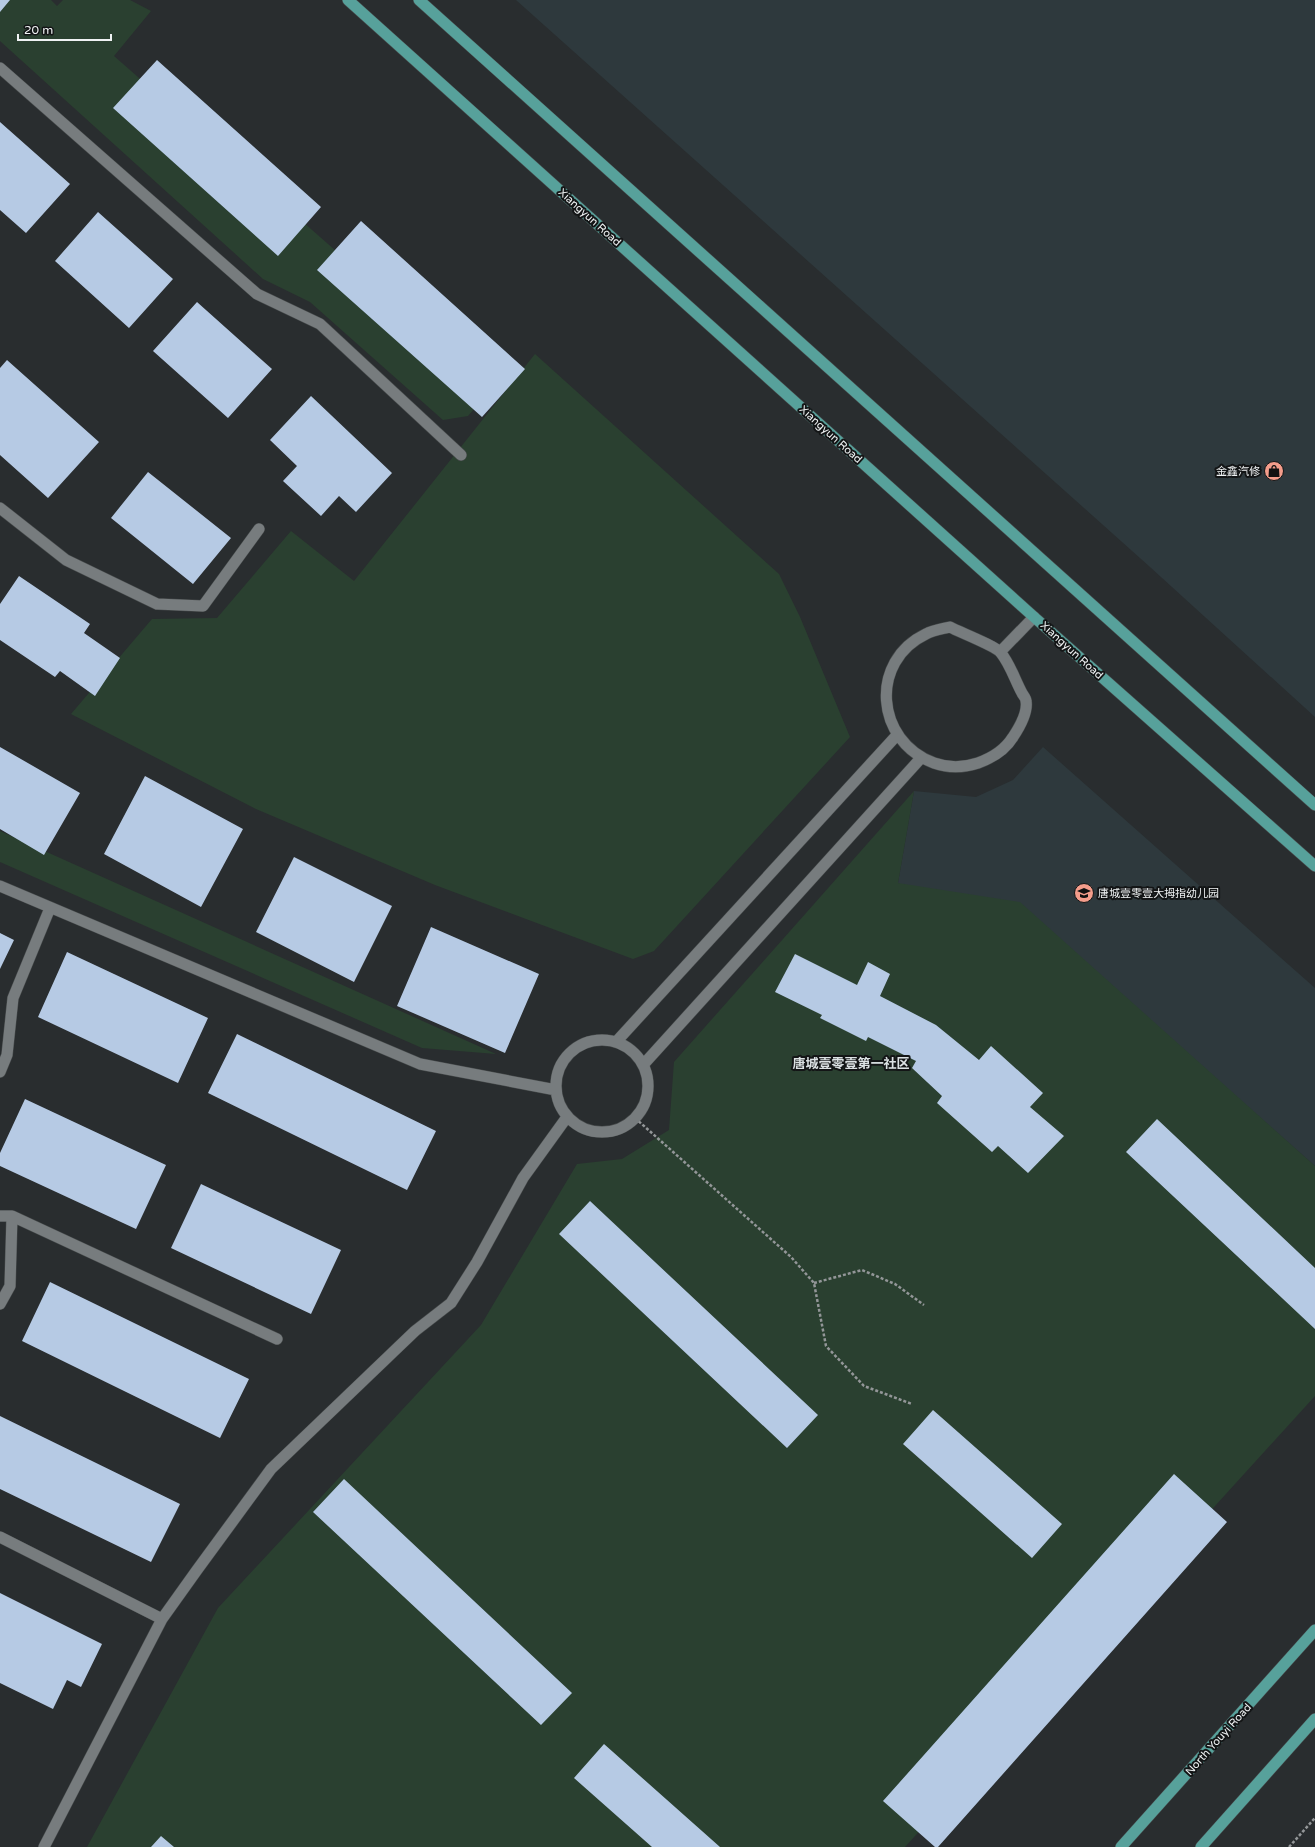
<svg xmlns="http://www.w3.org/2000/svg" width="1315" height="1847" viewBox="0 0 1315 1847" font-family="'Varela Round','Noto Sans SC',sans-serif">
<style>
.built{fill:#2e393d}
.green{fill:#2a4030}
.building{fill:#b6cae4}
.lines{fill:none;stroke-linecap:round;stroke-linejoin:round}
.service-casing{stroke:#474b4c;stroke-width:12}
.primary-casing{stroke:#474b4c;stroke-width:12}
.path{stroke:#939698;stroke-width:2.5;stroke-dasharray:3 2;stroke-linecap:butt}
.service{stroke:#777c7e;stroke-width:11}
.primary{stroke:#57a19b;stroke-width:11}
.labels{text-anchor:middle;stroke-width:4;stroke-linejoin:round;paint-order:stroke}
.street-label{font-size:11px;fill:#f0f3f4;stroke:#131516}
.poi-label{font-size:11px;fill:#f0f3f4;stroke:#131516;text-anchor:end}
.quarter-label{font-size:13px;font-weight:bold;fill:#dce2e4;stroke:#131516}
</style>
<rect width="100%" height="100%" fill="#292d2f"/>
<path class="built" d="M516,0H1315V717L1150,567Z
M1043,747L1315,988V1166L1179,1046L898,883L914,791L976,797L1013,780Z"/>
<path class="green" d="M0,0H51L57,6L63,0H130L151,11L114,56L492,388L468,416L443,420L310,302L263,279L0,41Z
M535,354L779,574L800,617L850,737L654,951L633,959L435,885L256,809L71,714L152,619L217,618L291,531L354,581Z
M914,791L898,883L1020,902L1315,1166V1396L905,1847H87L218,1608L481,1325L577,1164L622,1159L669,1130L674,1062Z
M0,831L496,1054L422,1048L0,862Z"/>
<path class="building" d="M0,0H10L0,12Z
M157,60L321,207L278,256L113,108Z
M0,122L70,184L26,233L0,210Z
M98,212L173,279L129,328L55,261Z
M361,221L525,369L482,417L317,270Z
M197,302L272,369L228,418L153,351Z
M7,360L99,442L48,498L0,455V368Z
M311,396L392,473L356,512L339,496L321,516L283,481L297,466L270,440Z
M148,472L231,538L193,584L111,518Z
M19,576L90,624L84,633L120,658L95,696L60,671L55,677L0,640V604Z
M0,747L80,793L44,855L0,829Z
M145,776L243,829L201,907L104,854Z
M294,857L392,906L354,982L256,932Z
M431,927L539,974L505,1053L397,1006Z
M0,933L14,940L0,969Z
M67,952L208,1018L178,1083L38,1017Z
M795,954L857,985L868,962L890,974L880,996L936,1025L979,1060L991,1046L1043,1093L1030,1107L1064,1136L1028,1173L998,1146L992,1152L937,1103L942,1096L912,1068L916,1061L868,1037L866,1041L820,1018L822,1015L775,992Z
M237,1034L436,1131L407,1190L208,1093Z
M25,1099L166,1165L136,1229L0,1166V1153Z
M1157,1119L1315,1268V1329L1126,1152Z
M201,1184L341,1250L311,1314L171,1248Z
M590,1201L818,1415L787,1448L559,1234Z
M50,1282L249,1379L220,1438L22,1341Z
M933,1410L1062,1524L1032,1558L903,1444Z
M0,1416L180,1504L151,1562L0,1489Z
M1174,1474L1227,1522L938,1847H935L883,1801Z
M344,1479L572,1693L541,1725L313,1512Z
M0,1593L102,1644L81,1687L67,1680L53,1709L0,1683Z
M604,1744L720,1847H652L574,1778Z
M161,1836L174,1847H151Z"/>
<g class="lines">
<g class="service-casing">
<path id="service" d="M0,68L257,294L320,324L461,455
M0,508L66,560L157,604L203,606L259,529
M950,627C959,632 996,646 1001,653C1010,664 1015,680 1022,693C1023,695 1026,698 1026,701C1028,712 1019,728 1013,737C1005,750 992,758 978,763C963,768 948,768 934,763C875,741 869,661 926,634C933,630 942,629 950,627Z
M1000,652L1034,617
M0,886L420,1064L556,1090
M556 1086a46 46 0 1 1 92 0a46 46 0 1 1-92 0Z
M616,1042L897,735
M643,1065L921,758
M0,1072L7,1055L13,998L50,908
M0,1216H12L277,1339
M0,1304L10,1286L12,1216
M0,1537L162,1619
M44,1847L162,1619L197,1570L271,1469L415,1331L451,1303L477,1262L523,1178L567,1117"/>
</g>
<g class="primary-casing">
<path id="primary" d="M348,0L1034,617L1315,866
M419,0L1315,805
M1121,1847L1315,1630
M1201,1847L1315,1719"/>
</g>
<path class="path" d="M635,1118L791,1257L814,1283L826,1346L864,1386L912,1404
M814,1283L862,1270L895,1284L924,1305
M1289,1847L1315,1818"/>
<use href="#service" class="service"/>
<use href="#primary" class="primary"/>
</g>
<defs>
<g id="shop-disc" transform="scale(1)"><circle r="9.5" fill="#f49d8b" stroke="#131516"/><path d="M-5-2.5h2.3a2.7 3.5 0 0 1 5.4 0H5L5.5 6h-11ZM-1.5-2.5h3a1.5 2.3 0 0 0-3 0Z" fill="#111"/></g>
<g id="school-disc" transform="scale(1)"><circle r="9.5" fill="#f49d8b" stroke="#131516"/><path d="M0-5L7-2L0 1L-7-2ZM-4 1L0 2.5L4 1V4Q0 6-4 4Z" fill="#111"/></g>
</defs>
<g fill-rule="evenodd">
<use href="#shop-disc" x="1274" y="471"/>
<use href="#school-disc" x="1084" y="893"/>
</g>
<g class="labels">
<g class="street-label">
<text transform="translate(590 217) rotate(42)" y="4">Xiangyun Road</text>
<text transform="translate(831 434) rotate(42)" y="4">Xiangyun Road</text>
<text transform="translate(1072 650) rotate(42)" y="4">Xiangyun Road</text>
<text transform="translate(1218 1739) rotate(-48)" y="4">North Youyi Road</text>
</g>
<g class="poi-label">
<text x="1260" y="475">金鑫汽修</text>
<text x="1098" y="897" text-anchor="start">唐城壹零壹大拇指幼儿园</text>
</g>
<g class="quarter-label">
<text x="851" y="1068">唐城壹零壹第一社区</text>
</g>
</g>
<path d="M18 34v6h93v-6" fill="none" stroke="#f0f3f4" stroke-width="2"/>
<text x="24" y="34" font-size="12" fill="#f0f3f4" stroke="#131516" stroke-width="3" paint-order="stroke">20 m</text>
</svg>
